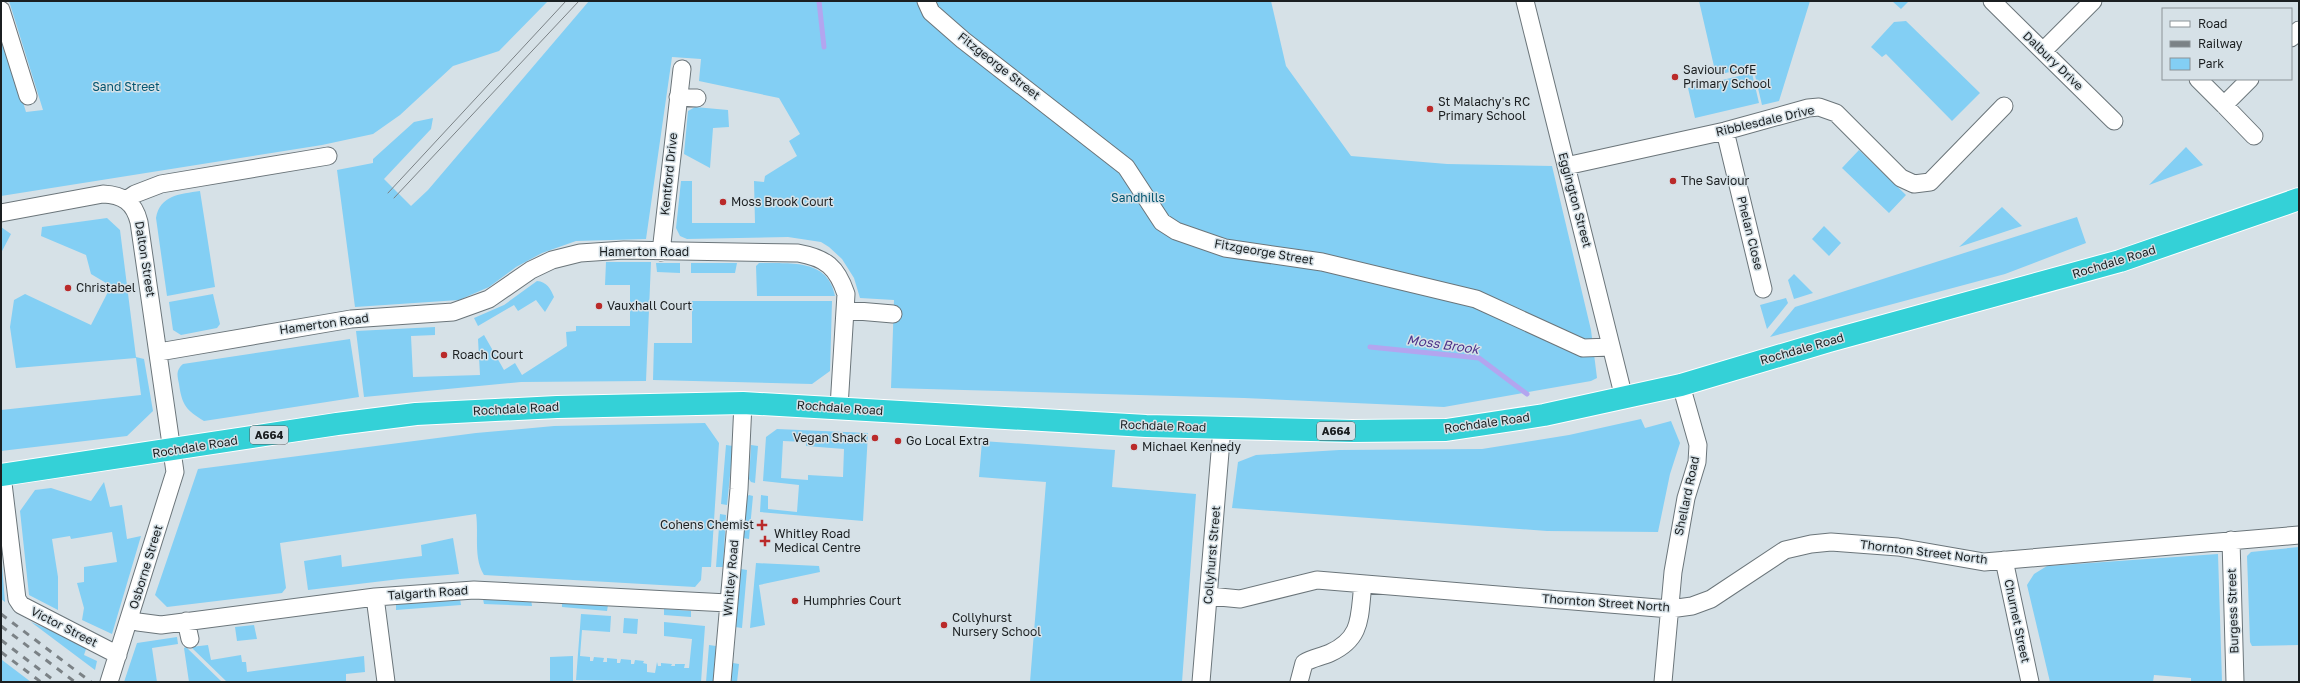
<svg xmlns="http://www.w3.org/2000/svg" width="2300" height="683" viewBox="0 0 2300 683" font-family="'Golos Text',sans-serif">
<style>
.green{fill:#83cff4;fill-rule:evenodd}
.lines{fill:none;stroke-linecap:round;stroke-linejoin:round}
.stream{stroke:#b3a5ef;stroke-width:5}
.minor-casing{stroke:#6b757a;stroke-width:19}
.highway-casing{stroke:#fff;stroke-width:24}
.minor{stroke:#fff;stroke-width:17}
.highway{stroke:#34d1d7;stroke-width:22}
.tram{stroke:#7b8286;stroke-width:1}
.rail{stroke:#7b8286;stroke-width:3;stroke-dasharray:7 7;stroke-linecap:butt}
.poi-dot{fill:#ba2a2a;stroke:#d6e1e7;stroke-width:1.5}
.labels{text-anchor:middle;stroke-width:3;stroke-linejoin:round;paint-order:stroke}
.shield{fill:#d6e1e7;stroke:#53595c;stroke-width:1}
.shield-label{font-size:11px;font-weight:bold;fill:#1b1f21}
.street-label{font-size:12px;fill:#1b1f21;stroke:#d6e1e7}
.poi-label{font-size:12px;fill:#1b1f21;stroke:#d6e1e7;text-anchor:start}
.park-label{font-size:12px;fill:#025470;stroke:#d6e1e7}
.water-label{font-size:13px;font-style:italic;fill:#4d348a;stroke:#d6e1e7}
</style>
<rect width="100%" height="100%" fill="#d6e1e7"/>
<path class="green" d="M9,1H548L499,51L453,66L400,115L373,134L322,145L1,196V31L26,112L43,110Z
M589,1H1271L1286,66L1351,156L1447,164L1552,166L1591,330L1597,378L1591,381L1444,407L1244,398L891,388L894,300L860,298L854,278L842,259L829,247L821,242L788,237L687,239L680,236L676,228L681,181H692V223H755L754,181L764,182L765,176L797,156L789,141L800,134L779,98L699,81L701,59L672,57L646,239L576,241L542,253L516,267L489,287L459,300L355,307L337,170L373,163V159L414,122L433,118L431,129L384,179L411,206L428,190Z
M1699,1H1810L1779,101L1762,105L1753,67L1716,75Z
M1892,1H1909L1901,9Z
M1906,21L1980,93L1952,121L1886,54L1882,57L1871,47L1894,22Z
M1752,73L1759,103L1695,118L1688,88Z
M695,107L728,110L729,127L713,128L710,168L684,154L688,111Z
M2186,147L2203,165L2149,185Z
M1859,150L1906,195L1889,213L1842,168Z
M200,191L215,287L167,296L156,218C160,195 180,194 200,191Z
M2002,207L2022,226L1959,247Z
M2077,217L2086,243L2005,274L1770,337L1795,307Z
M107,218L120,230L136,357L144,359L153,411L127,436L1,451V410L141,395L136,358L16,368L10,327L14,300L25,294L91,325L111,286L91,274L86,255L41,236L42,227Z
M1824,226L1841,243L1829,256L1812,239Z
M1,227L11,234L1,253Z
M606,262H651L646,381L521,382L364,397L356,331L435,327V335L411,336L413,377L480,375L478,339L484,335L504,370L515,363L522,375L567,346L566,332L576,331V326H630V285H605Z
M656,263H680V273L657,272Z
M691,263H737L735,273H691Z
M759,263C789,264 828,258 835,296H757L756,266Z
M1794,274L1813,293L1794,299L1788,280Z
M537,281C547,282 550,288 554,297L545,312L536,300L518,311L514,305L478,326L474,318L504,305Z
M213,294L220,324L217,328L181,335L173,330L169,302Z
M1786,298L1788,303L1767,329L1760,305Z
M692,301H832L830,371L812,384L653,380L654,343H692Z
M350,339L359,397L204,421C186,410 182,405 179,384C177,375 176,370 183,364Z
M1641,419L1645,428L1671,421L1680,443L1670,474L1658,532L1547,531L1232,508L1238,462L1256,455L1339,450L1482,449L1569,435Z
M705,423L719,443L711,567H702L701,580L695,587L484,575C473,558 479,533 476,514L280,543L286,588L282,593L167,607L155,595L198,469L476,433L554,426Z
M777,429L868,433L863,521L760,512L761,495L768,496V509L797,512L799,485L763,481L766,437ZM783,441L806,442V446L844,449L843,477L808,475V480L781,478Z
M982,441L1115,450L1112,487L1196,494L1182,682H1030L1046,482L979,477Z
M726,445L733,446L727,505L721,504Z
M751,445L758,446L755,483L751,482L749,479Z
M104,482L110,507L122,505L127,539L141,536L112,634L82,620L84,608L77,583L84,582V567L117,562L112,532L71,539L70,536L52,539L58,577V610L29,595L20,511L35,490L51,488L91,501Z
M749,495L753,496L749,539L743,538L746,497Z
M720,514L726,515L723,567H716Z
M453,538L459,574L400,579L308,590L304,561L341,555L342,567L422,556L421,545Z
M2299,547V645L2252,646L2250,642L2247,556L2251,552Z
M1,553L5,602L1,599Z
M2218,554L2222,682H2191V678L2154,675L2153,682H2050L2027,585L2034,574L2047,566Z
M756,563L819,566L820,572L759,585L765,625L750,628Z
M741,569L747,570L742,628L735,627Z
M460,599L461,605L396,610V604Z
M483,599H531L532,606L484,604Z
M562,601L608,605L607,611L562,607Z
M664,609L691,611V617L664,615Z
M581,614L611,616L610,632L582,630L580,656L590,657V661H593L594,657L604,658L603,662H607V658L617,659V663H620L621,659L631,660V664H634L635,660L644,661L643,663L647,664V672L655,673L657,662L658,666H661V663L672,664L671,666H675V664H685L684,668H689L692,639L664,636V622L705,626L701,682L576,680Z
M624,618L638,619L637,634L623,633Z
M31,622L87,646L84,655L97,661L95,670Z
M254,625L257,639L237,641L235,627Z
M177,637L178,644L152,648L157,682H124L137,643Z
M208,645L211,660L241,655L242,662H246L247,672L364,656L365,672L346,674V682H227L191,647Z
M709,645L716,646L713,682H706Z
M186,647L222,682H189L184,648Z
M573,656V682H550V657Z
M1,660H2L31,682H1Z
M733,663L739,664L737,682H731Z"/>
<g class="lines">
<path class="stream" d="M819,1L824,47
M1370,347L1479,358L1527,394"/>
<g class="minor-casing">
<path id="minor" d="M926,1L931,12L963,40L1126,167L1162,222L1176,231L1225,248L1322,262L1476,299L1583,348L1611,347
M1525,1L1624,398
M1992,1L2114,121
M1,10L28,96
M2291,38L2299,30
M2043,51L2093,1
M2198,79L2224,105
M2250,79L2224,105L2254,136
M678,97L697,98
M1725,131L1763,289
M1566,166L1725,131L1808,108L1819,107L1836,113L1901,178L1914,184L1930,182L2004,106
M126,200L135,194L161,184L328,156
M1,213L103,194C123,195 134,202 139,222L175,472L109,682
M661,252L682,69
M846,310L893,314
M159,352L351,319L453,312L489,299L531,270L552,260L580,253L624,250L798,253C826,258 837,267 846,294L839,407
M2,475L17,599L21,605L118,655
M2231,540L2235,682
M2004,560L2030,682
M1209,596L1240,599L1317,580L1670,609L1692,606L1711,599L1785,550L1811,544L1831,542L1898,547L1984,562L2299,535
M375,597L386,682
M130,619L138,622L161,625L375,597L474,590L728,603
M186,621L190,639
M722,682L739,489L743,403
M1201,682L1222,428
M1299,682L1304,663C1312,658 1321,657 1330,653C1363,638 1359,616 1363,584
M1663,682L1673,572L1686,498L1697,462L1698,445L1681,385"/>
</g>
<g class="highway-casing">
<path id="highway" d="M1,475L337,424L416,414L557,407L743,403L1146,426L1352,431L1446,430L1544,415L1681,385L1829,341L2120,261L2299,199"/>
</g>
<use href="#minor" class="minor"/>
<use href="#highway" class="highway"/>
<path class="tram" d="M388,193L566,1
M394,198L579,1"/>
<path class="rail" d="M1,614L91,682
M1,626L75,682
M1,640L56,682
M1,652L41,682"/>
</g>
<g class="poi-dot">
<circle cx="1675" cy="77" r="4"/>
<circle cx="1430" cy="109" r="4"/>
<circle cx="1673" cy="181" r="4"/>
<circle cx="723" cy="202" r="4"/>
<circle cx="68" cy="288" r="4"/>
<circle cx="599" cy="306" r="4"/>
<circle cx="444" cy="355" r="4"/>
<circle cx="875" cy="438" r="4"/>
<circle cx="898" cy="441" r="4"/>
<circle cx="1134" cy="447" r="4"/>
<path d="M760 519h4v4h4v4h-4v4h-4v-4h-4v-4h4z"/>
<path d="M763 535h4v4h4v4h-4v4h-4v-4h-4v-4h4z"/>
<circle cx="795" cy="601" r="4"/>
<circle cx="944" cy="625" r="4"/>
</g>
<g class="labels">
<g class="shield">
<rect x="1317" y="422" width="38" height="18" rx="3"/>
<rect x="250" y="426" width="38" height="18" rx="3"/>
</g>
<g class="shield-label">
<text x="1336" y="435">A664</text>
<text x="269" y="439">A664</text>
</g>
<g class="street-label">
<text transform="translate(2053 61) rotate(44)" y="4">Dalbury Drive</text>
<text transform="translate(999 66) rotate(38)" y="4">Fitzgeorge Street</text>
<text transform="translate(1765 121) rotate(-13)" y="4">Ribblesdale Drive</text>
<text transform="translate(669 174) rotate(-84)" y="4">Kentford Drive</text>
<text transform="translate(1575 200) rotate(75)" y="4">Eggington Street</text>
<text transform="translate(1750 233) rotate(76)" y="4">Phelan Close</text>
<text x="644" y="256">Hamerton Road</text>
<text transform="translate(1264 252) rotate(10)" y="4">Fitzgeorge Street</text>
<text transform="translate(145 259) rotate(81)" y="4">Dalton Street</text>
<text transform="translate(2114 262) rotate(-17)" y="4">Rochdale Road</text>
<text transform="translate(324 324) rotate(-8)" y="4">Hamerton Road</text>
<text transform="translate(1802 349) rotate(-16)" y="4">Rochdale Road</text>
<text transform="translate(840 408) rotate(4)" y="4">Rochdale Road</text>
<text transform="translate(516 409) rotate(-3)" y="4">Rochdale Road</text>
<text transform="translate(1487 423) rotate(-8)" y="4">Rochdale Road</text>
<text transform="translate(1163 426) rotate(2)" y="4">Rochdale Road</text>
<text transform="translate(195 447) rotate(-9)" y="4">Rochdale Road</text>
<text transform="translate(1687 496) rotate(-78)" y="4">Shellard Road</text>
<text transform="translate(1924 552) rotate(7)" y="4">Thornton Street North</text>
<text transform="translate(1212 555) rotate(-85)" y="4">Collyhurst Street</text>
<text transform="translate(146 567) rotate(-73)" y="4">Osborne Street</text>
<text transform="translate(731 578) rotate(-85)" y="4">Whitley Road</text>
<text transform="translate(428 593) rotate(-4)" y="4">Talgarth Road</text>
<text transform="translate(1606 603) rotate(4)" y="4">Thornton Street North</text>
<text transform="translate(2233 611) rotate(-92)" y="4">Burgess Street</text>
<text transform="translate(2017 621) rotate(78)" y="4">Churnet Street</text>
<text transform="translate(64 627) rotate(27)" y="4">Victor Street</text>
</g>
<g class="poi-label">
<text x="1683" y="74">Saviour CofE<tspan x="1683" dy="14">Primary School</tspan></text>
<text x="1438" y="106">St Malachy's RC<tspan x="1438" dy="14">Primary School</tspan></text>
<text x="1681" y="185">The Saviour</text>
<text x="731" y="206">Moss Brook Court</text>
<text x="76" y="292">Christabel</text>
<text x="607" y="310">Vauxhall Court</text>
<text x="452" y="359">Roach Court</text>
<text x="867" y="442" text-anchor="end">Vegan Shack</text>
<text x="906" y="445">Go Local Extra</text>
<text x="1142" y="451">Michael Kennedy</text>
<text x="754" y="529" text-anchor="end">Cohens Chemist</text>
<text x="774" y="538">Whitley Road<tspan x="774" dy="14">Medical Centre</tspan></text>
<text x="803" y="605">Humphries Court</text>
<text x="952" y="622">Collyhurst<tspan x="952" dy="14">Nursery School</tspan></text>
</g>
<g class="park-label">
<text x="126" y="91">Sand Street</text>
<text x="1138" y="202">Sandhills</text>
</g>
<g class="water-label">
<text transform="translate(1443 344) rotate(8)" y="5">Moss Brook</text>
</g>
</g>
<rect width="2300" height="683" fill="none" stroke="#1b1f21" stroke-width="4"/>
<rect x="2162" y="8" width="130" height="72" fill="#d6e1e7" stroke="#8b9398"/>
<rect x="2170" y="21" width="20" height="6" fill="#ffffff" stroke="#8b9398"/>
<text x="2198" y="28" font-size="12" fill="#1b1f21">Road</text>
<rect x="2170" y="41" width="20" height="6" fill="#7b8286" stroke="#8b9398"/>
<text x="2198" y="48" font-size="12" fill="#1b1f21">Railway</text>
<rect x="2170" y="58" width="20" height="12" fill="#83cff4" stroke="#8b9398"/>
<text x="2198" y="68" font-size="12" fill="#1b1f21">Park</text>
</svg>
